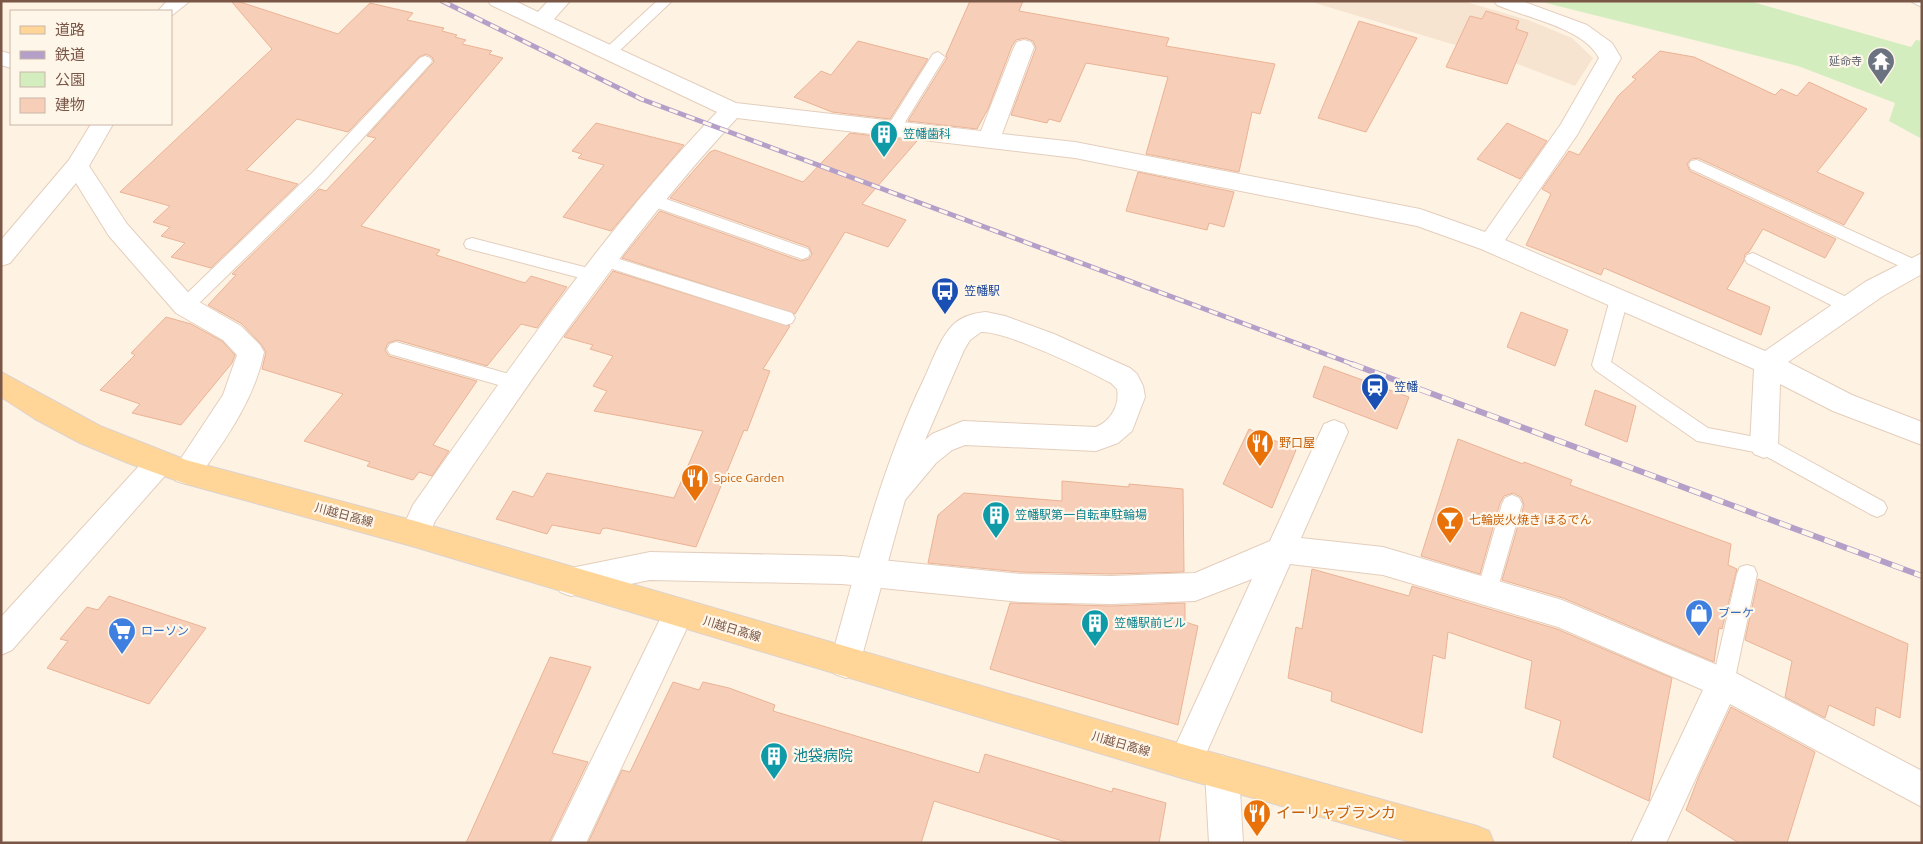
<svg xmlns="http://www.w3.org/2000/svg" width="1923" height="844" viewBox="0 0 1923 844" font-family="Ubuntu,'Noto Sans JP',sans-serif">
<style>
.residential{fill:#f7e4d0}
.green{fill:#d4edbf}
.building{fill:#f7ceb7;stroke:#ebb396}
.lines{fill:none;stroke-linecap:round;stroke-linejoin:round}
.service-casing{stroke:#e4cebd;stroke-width:2}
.minor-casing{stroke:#e4cebd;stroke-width:2}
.tertiary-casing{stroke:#e4cebd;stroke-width:2}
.primary-casing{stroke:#dcd3cf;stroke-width:2}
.service{fill:#fff;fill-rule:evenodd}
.minor{fill:#fff;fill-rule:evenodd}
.tertiary{fill:#fff;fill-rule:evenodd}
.primary{fill:#ffd598;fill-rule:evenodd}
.rail-far1-casing{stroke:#b49fc9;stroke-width:5}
.rail-casing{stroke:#b49fc9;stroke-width:6}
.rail-far1{stroke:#fff6ea;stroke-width:3;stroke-dasharray:9;stroke-linecap:butt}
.rail{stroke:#fff6ea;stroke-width:4.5;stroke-dasharray:12;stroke-linecap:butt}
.labels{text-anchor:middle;stroke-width:4.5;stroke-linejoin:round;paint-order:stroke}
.far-worship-label{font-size:11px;fill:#5b616d;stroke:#fff6ea;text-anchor:end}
.culture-label{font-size:12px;fill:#0d838f;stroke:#fff6ea;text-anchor:start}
.transit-label{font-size:12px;fill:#164399;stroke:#fff6ea;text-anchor:start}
.food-label{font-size:12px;fill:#c56008;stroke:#fff6ea;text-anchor:start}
.street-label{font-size:12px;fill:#795646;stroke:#fff6ea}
.shop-label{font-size:12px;fill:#366cbe;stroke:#fff6ea;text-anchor:start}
.near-culture-label{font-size:15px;fill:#0d838f;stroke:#fff6ea;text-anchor:start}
.near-food-label{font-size:15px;fill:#c56008;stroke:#fff6ea;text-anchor:start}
</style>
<rect width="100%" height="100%" fill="#fef2e2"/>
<path class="residential" d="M1308,1H1463L1531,21L1572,38L1593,58L1575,86L1515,63Z"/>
<path class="green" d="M1538,1H1749L1911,47L1916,40L1922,41V139L1889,121L1895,103L1798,66Z"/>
<path class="building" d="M231,1H237L338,34L370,3L413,13L407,20L444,28L442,31L457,35L455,37L466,40L462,44L492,51L489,54L503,58L361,226L440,250L436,255L525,283L531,276L567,287L537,328L521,324L487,366L397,340L388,343L385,350L389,356L477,381L433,445L449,451L432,476L419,472L413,480L367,466L370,462L304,441L343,394L262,369L266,352L261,344L242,324L208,305L236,275L232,274L319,189L326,191L376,138L367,136L431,65L434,62L432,57L426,54L419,57L348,132L297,119L246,170L298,184L211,268L171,257L185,243L161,236L170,227L153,222L170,206L120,192L272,49Z
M970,1H1023L1019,11L1169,38L1166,46L1275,64L1260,114L1252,112L1239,172L1146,154L1168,77L1086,63L1060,122L1049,119L1047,123L1011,115L1036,48L1033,41L1025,38L1016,40L1012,46L988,109L977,129L908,121L947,58L946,55Z
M1486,11L1519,21L1516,29L1528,33L1507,84L1446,67L1470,16L1482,19Z
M1359,21L1417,38L1366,132L1318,118Z
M858,41L928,59L890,119L832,112L794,97L821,71L831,75Z
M1660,51L1694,57L1775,95L1781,89L1797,96L1809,82L1867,109L1817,172L1864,193L1844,225L1698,158L1691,159L1687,164L1690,171L1836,239L1825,258L1763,229L1749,252L1745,254L1744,261L1727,289L1770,307L1761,335L1604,268L1601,275L1526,245L1551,194L1542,189L1569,151L1579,155L1618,96L1636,79L1632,77Z
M596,123L684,145L611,231L563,217L604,165L578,158L582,154L572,151Z
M1507,123L1547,141L1520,179L1477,159Z
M850,133L917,141L862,204L906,220L888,247L845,232L795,314L622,258L660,211L801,261L809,259L812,254L809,247L670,198L710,152L715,150L803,182Z
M1138,172L1234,192L1224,227L1209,223L1207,230L1126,211Z
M613,271L790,326L763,369L770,371L747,431L744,430L696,547L606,528L602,529L600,534L552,525L547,534L496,519L513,491L533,497L547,473L674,498L703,431L594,411L607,391L593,386L613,356L590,349L593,345L564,337Z
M1521,312L1568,330L1555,366L1507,347Z
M166,317L191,324L222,341L235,355L232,363L181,425L132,413L140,404L100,390L135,355L131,353Z
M1324,366L1409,397L1397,429L1313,397Z
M1595,390L1636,406L1627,442L1585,425Z
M1249,429L1296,450L1272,508L1223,484Z
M1458,439L1523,464L1524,462L1572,480L1570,485L1731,544L1728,565L1737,569L1722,629L1719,628L1714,662L1563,598L1502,580L1524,505L1521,497L1513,493L1504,496L1500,503L1480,574L1421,556Z
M1062,481L1129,487V484L1183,489L1184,572L1111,574L1020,572L928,563L938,515L964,493L1062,501Z
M1312,569L1409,596L1412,586L1557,629L1672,678L1649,801L1553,757L1561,721L1525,708L1532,661L1448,632L1445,659L1433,655L1422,733L1331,701L1332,692L1288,678L1296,627L1302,629Z
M1758,579L1908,644L1900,718L1876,707L1874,726L1829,705L1825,718L1785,697L1792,661L1745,640Z
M109,596L206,628L149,704L47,668L68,641L60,639L87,607L98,610Z
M1010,603L1111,606L1185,603V622L1198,626L1178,725L990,669Z
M550,657L591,667L552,753L588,762L549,843H466Z
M673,682L699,690L703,682L729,688L775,705L773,711L979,773L985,754L1112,792L1113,788L1166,803L1159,843H1069L934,801L921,843H588L622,770L630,772Z
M1731,707L1815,752L1787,843H1739L1686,810L1699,776Z"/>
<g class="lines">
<g class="service-casing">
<path id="service" d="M657,1H672L615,55H605L603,52L605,49Z
M1922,1V7L1912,2L1913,1Z
M938,52L945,57L899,132H889L886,128L889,124L933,54Z
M425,56L430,58L432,61L430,64L324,181L191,311L185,313L179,311L176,306L179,301L312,173L420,58Z
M1697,160L1920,262L1922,267L1914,272L1908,270L1691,169L1689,165L1691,161Z
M652,194L808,249L810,253L808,257L802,259L646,204L644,200L646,196Z
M472,238L592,269L598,270L600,275L598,280L592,281L466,248L464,244L466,240Z
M1753,253L1855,301L1858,306L1855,311L1849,313L1843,311L1747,263L1745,259L1747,255Z
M603,254L792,313L795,318L792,323L786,325L597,264L595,260L597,256Z
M1619,292L1625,294L1628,299L1611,362L1708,428L1771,440L1884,502L1887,508L1884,514L1877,517L1870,514L1760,453L1697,441L1595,370L1592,365L1610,299L1613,294Z
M396,342L516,376L522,378L525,383L522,388L516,390L390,354L387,349L390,344Z
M1512,495L1519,498L1522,504L1497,591L1494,598L1487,601L1480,598L1477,591L1502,504L1505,498Z
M1747,565L1754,567L1757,574L1734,683L1731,690L1723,694L1715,690L1712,683L1737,574L1740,567Z"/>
</g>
<g class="minor-casing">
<path id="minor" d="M167,1H190L171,16V11H158Z
M488,1H515L538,12L548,1H570L554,19L736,103L981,131L1014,47L1017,42L1024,40L1031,42L1034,47L1002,134L1075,142L1420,209L1485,232L1561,124L1599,58C1584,28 1527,18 1497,5L1494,1H1522L1587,25L1612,43L1621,58L1577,135L1505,240L1765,351L1865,282L1922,253V274L1883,296L1788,362L1852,395L1922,422V445L1833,411L1780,384L1778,446L1774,454L1764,458L1754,454L1750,446L1754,369L1481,249L1417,226L1075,158L737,118C622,242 530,382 435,521L425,543L415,547L405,543L400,534L413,505C509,370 602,232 717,112L491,5Z
M1,51L11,54V68L1,65Z
M91,124H113L89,166L127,224L194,299L241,326L260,345L264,352C254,401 225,440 196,481L186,484L176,481L172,472L223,395L237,355L223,340L176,313L109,236L76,183L10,263L1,266V240L69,160Z
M1334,420L1344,424L1348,432L1301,538L1383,547L1562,600L1734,672L1922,771V807L1730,704L1666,843H1631L1703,690L1558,627L1383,575L1290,564L1197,774L1185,779L1173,774L1168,762L1252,579L1195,601L1111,604L1020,602L842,584L650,580L571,596L560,592L556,582L560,572L571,568L650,552L842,556L1020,574L1111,576L1195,573L1270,541L1324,424Z
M159,451L169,455L173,463L169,471L12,650L1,655V617L149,455Z
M679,599L690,603L694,613L586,843H551L668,603Z
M1222,755L1234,760L1239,772L1243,843H1209L1205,772L1210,760Z"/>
</g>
<g class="tertiary-casing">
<path id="tertiary" d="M986,312L1005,316L1054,334L1130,368L1137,374L1143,386L1145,397L1132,431L1118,443L1096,451L965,445L952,450L936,463L905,500L857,674L846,678L835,674L830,663C857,567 880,470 924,379C932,362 939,340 952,326C960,317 974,313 986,312ZM981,332C1004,330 1087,370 1111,383L1117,389C1120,405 1111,421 1096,427L963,421L932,434L925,440L964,350L970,340Z"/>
</g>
<g class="primary-casing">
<path id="primary" d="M1,372L100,426L186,460L415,521L1185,745L1477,826L1489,831L1494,843H1414L1185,779L415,547L186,484L128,463L80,443L35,419L1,397Z"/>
</g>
<use href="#service" class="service"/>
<use href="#minor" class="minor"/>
<use href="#tertiary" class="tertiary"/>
<use href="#primary" class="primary"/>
<g class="rail-far1-casing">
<path id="rail-far1" d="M442,1L641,99L1355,365"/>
</g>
<g class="rail-casing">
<path id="rail" d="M1352,364L1922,576"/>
</g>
<use href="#rail-far1" class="rail-far1"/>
<use href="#rail" class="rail"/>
</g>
<defs>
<g id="temple-pin" transform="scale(1.4375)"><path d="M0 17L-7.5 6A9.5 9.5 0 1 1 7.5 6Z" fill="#6b7280" stroke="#fff6ea"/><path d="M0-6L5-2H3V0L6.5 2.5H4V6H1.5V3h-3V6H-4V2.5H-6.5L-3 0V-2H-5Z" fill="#fff"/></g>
<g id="building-pin" transform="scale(1.4375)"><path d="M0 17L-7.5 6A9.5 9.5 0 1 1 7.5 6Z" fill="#0f9aa8" stroke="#fff6ea"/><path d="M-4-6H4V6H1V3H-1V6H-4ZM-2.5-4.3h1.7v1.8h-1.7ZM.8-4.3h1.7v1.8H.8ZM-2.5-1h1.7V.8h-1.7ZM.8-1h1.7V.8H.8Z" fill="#fff"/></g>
<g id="bus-pin" transform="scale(1.4375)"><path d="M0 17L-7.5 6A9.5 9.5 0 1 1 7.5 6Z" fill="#1a4fb4" stroke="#fff6ea"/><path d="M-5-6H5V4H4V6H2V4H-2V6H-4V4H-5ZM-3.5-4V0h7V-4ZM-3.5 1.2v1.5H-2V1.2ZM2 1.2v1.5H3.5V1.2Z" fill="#fff"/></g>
<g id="station-pin" transform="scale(1.4375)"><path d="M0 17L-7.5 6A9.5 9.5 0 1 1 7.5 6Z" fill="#1a4fb4" stroke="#fff6ea"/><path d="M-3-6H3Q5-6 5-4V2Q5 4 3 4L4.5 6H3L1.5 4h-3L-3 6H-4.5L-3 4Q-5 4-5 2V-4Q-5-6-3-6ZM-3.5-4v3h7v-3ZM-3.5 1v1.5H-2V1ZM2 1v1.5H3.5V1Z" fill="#fff"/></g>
<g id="restaurant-pin" transform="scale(1.4375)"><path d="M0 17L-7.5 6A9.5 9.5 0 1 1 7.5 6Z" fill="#e8710a" stroke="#fff6ea"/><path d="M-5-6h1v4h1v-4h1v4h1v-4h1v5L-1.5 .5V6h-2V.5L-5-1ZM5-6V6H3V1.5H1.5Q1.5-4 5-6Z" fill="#fff"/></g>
<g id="bar-pin" transform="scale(1.4375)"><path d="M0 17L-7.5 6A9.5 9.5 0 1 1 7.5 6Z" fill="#e8710a" stroke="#fff6ea"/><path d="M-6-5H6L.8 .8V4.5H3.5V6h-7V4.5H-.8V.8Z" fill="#fff"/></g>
<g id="shop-pin" transform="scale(1.4375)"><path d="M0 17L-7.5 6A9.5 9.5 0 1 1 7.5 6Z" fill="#3f7fe0" stroke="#fff6ea"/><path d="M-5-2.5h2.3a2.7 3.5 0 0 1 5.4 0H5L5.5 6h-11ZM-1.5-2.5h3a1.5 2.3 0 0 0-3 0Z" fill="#fff"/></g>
<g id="supermarket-pin" transform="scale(1.4375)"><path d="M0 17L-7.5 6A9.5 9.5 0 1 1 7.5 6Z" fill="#3f7fe0" stroke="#fff6ea"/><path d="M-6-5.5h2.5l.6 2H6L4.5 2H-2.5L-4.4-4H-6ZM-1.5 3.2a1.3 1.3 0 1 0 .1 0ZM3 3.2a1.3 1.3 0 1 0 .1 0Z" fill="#fff"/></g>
</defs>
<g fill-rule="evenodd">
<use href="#temple-pin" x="1881" y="61"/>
<use href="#building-pin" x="884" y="134"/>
<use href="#bus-pin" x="945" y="291"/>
<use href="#station-pin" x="1375" y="387"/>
<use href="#restaurant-pin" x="1260" y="443"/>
<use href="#restaurant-pin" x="695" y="478"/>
<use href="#building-pin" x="996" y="515"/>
<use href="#bar-pin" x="1450" y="520"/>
<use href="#shop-pin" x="1699" y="613"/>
<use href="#building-pin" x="1095" y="623"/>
<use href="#supermarket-pin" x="122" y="631"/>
<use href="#building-pin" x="774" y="756"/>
<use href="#restaurant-pin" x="1257" y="813"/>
</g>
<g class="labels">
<g class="far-worship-label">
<text x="1862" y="65">延命寺</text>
</g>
<g class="culture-label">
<text x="903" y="138">笠幡歯科</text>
<text x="1015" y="519">笠幡駅第一自転車駐輪場</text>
<text x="1114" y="627">笠幡駅前ビル</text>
</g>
<g class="transit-label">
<text x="964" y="295">笠幡駅</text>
<text x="1394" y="391">笠幡</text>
</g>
<g class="food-label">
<text x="1279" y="447">野口屋</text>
<text x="714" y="482">Spice Garden</text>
<text x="1469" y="524">七輪炭火焼き ほるでん</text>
</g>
<g class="street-label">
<text transform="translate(344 515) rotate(15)" y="4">川越日高線</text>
<text transform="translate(732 629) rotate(17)" y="4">川越日高線</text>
<text transform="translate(1121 744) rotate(16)" y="4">川越日高線</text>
</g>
<g class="shop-label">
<text x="1718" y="617">ブーケ</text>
<text x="141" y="635">ローソン</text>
</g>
<g class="near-culture-label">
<text x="793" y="761">池袋病院</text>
</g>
<g class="near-food-label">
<text x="1276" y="818">イーリャブランカ</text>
</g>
</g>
<rect width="1923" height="844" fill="none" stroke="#795646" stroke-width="5"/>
<rect x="10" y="10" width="162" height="115" fill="#fff6ea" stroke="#c9b6a8"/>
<rect x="20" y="26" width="25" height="8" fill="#ffd598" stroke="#c9b6a8"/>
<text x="55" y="35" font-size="15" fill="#795646">道路</text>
<rect x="20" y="51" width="25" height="8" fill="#b49fc9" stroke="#c9b6a8"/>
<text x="55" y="60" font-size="15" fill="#795646">鉄道</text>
<rect x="20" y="72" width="25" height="15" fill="#d4edbf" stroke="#c9b6a8"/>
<text x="55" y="85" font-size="15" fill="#795646">公園</text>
<rect x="20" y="98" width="25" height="15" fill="#f7ceb7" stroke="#c9b6a8"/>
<text x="55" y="110" font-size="15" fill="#795646">建物</text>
</svg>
